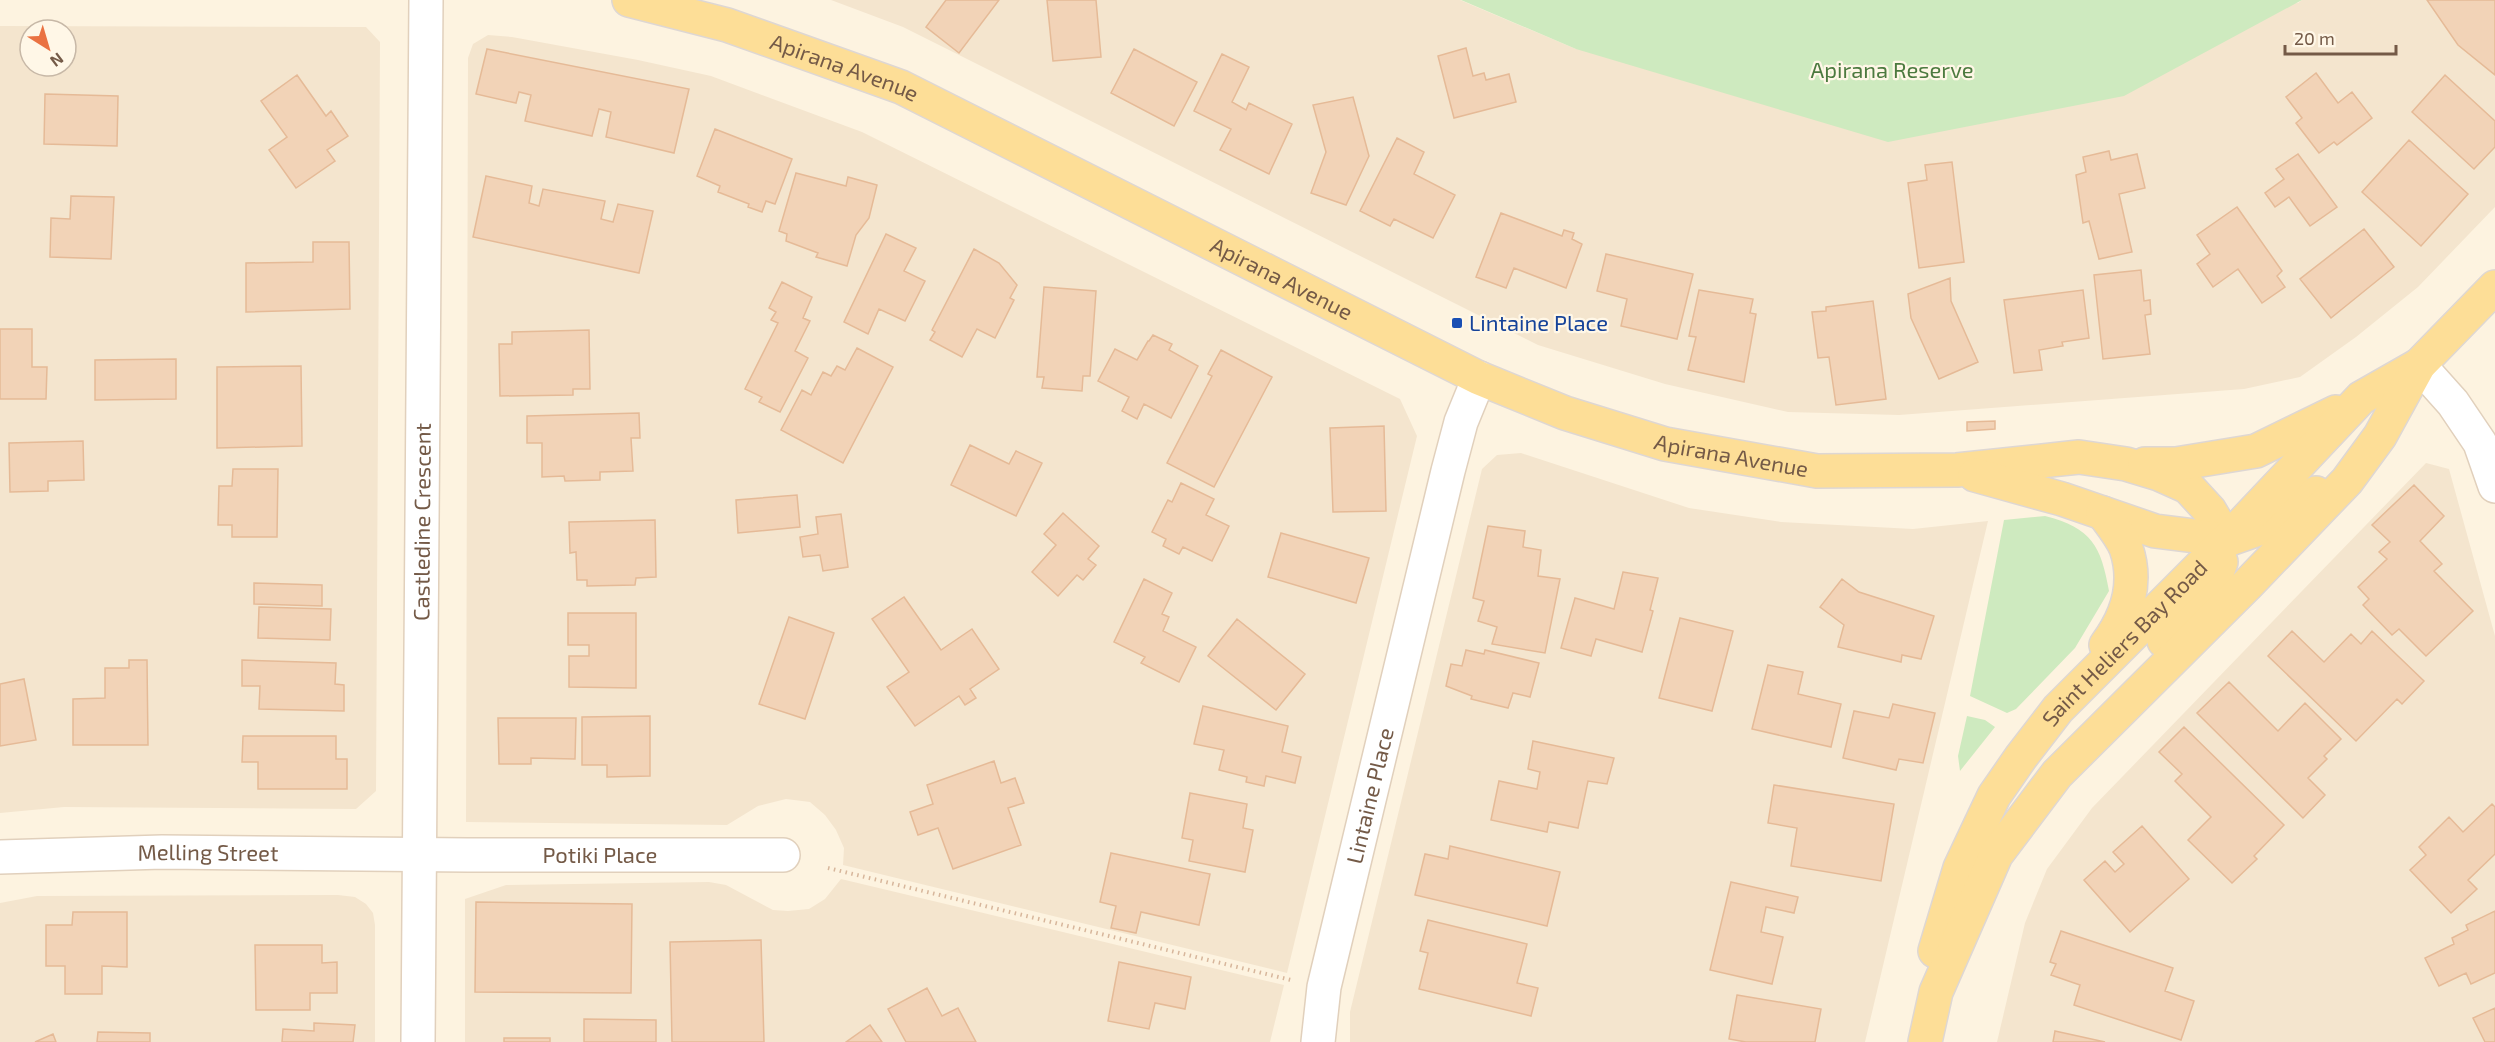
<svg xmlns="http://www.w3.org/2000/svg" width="2495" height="1042" viewBox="0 0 2495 1042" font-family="'Exo 2',sans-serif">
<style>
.residential{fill:#f4e5ce;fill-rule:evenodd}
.green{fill:#ceeabf}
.building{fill:#f2d3b7;stroke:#e5ba97;stroke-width:1.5}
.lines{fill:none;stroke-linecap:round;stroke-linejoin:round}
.minor-casing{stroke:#e1d0bc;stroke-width:36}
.primary-casing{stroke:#ded7d3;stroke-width:36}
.path{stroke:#d7b69b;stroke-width:4;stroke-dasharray:1.5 4.5;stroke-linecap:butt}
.minor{stroke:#fff;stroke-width:33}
.primary{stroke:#fdde97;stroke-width:33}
.transit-dot{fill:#1a4fb4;stroke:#fff7e7;stroke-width:2}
.labels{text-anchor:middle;stroke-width:4.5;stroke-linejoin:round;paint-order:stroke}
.street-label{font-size:22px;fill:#745a47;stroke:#fff7e7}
.park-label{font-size:22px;fill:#4c7a3f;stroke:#fff7e7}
.transit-label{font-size:22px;fill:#164399;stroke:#fff7e7;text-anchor:start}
</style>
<rect width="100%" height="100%" fill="#fdf3e0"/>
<path class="residential" d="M831,0H1460L1576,49L2298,3L2302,0H2495V207L2418,287L2356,337L2300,377L2244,389L1899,415L1788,412L1665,384L1538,345L903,27Z
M0,26L366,27L380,42L376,791L356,809L64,807L0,813ZM30,30H66V66H30Z
M488,35L512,37L638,60L711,76L862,132L1400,399L1417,436L1287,973L843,865L844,848L836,830L825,815L810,802L786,799L758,806L727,825L466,822L468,58L473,44Z
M1521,453L1689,508L1781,522L1913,529L1988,521L1865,1042H1350V1012L1482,469L1497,455Z
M2426,463L2449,469L2495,636V1042H1997L2025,923L2047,869L2092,808Z
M841,879L1284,985L1270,1042H465V899L506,885L709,882L726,885L773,910L788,911L809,909L825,899Z
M338,895L355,897L366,904L373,913L375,925V1042H0V903L37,896Z"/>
<path class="green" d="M1461,0H2302L2124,96L1888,142L1576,49Z
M2045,516C2092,528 2101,546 2109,591L2075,648L2016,709L2007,713L1970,696L2004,520Z
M1967,716L1985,720L1995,727L1960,771L1958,756Z"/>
<path class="building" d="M946,0H999L959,53L926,27Z
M1047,0H1096L1101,57L1053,61Z
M2427,0H2495V75L2458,45Z
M1466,48L1473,76L1484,73L1486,80L1509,74L1516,102L1454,118L1438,56Z
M487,49L689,89L674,153L606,137L611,112L599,109L592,136L525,121L531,95L519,92L516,103L476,94Z
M1134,49L1197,82L1174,126L1111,93Z
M1222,54L1249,67L1232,102L1246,110L1249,103L1292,124L1269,174L1220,150L1231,129L1194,111Z
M2316,73L2338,103L2352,92L2372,118L2337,145L2334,142L2319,153L2296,123L2302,118L2286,97Z
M297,75L326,116L331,111L348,136L327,150L335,161L296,188L269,150L287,137L261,101Z
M2445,75L2495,121V147L2474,169L2412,112Z
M45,94L118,96L117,146L44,144Z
M1353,97L1369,156L1346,205L1311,193L1326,152L1313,105Z
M715,129L792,159L775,204L766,201L762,212L748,207L749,204L718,192L720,186L697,176Z
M1397,138L1424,152L1414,174L1455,195L1433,238L1394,219L1390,226L1360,211Z
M2409,140L2468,194L2421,246L2362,192Z
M2109,151L2111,160L2137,154L2145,188L2119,194L2132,252L2099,259L2089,221L2083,223L2076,175L2086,172L2083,157Z
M2298,154L2337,207L2310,226L2289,197L2275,207L2265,193L2284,179L2276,169Z
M1952,162L1964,262L1919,268L1908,183L1927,180L1925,165Z
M796,173L846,186L848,177L877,185L869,218L856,235L847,266L816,257L818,253L786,241L787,234L779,231Z
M486,176L532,186L529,203L539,206L543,189L605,201L601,219L613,222L618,204L653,211L639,273L473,237Z
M71,196L114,197L111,259L50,257L51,218L70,219Z
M2237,207L2282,271L2277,276L2285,287L2262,303L2238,269L2213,287L2197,264L2210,254L2197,235Z
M1501,213L1562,236L1564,230L1574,233L1572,239L1582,244L1566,288L1514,268L1506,288L1476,277Z
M2364,229L2394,267L2331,318L2300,279Z
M886,234L916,248L904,271L925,281L905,321L879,309L868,334L844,322Z
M313,242H349L350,309L246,312V263L313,262Z
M974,249L999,263L1017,285L1010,298L1014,300L995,338L977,329L962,357L930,340L935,332L932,330Z
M1606,254L1693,274L1677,339L1621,326L1627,299L1597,291Z
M2141,270L2144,301L2150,300L2151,314L2145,315L2150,354L2103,359L2094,275Z
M1950,278L1951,301L1978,362L1939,379L1911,318L1908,294Z
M782,282L812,297L803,318L810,321L795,351L808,358L780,412L759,402L762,397L745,389L778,323L771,320L776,312L769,308Z
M1044,287L1096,291L1090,376H1083L1082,391L1042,388L1044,377H1037Z
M1699,290L1753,299L1750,313L1756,314L1744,382L1688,370L1696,337L1689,336Z
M2083,290L2089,338L2062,342L2063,346L2039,350L2042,370L2014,373L2004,300Z
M1873,301L1886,399L1836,405L1829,357L1818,358L1812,312L1826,311V307Z
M0,329H32V367H47L46,399H0Z
M589,330L590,389H573V395L500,396L499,344H512V332Z
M1153,335L1172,344L1169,350L1198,366L1171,418L1144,404L1137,419L1122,411L1129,397L1098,381L1115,349L1137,360L1148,341H1149Z
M857,348L893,367L843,463L781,430L802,390L811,395L823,372L831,376L837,366L845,370Z
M1221,350L1272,377L1214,487L1167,463L1212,376L1208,374Z
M176,359V399L95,400V360Z
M301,366L302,446L217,448V367Z
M639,413L640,438H631L633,471L600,472V480L565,481L564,476L542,477V443H527V416Z
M1995,421V429L1967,431V422Z
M1384,426L1386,511L1333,512L1330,428Z
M83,441L84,480L48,481V491L10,492L9,443Z
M970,445L1009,464L1016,451L1042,463L1016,516L951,485Z
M233,469H278L277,537H232V525H218L219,486H232Z
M1181,483L1214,499L1206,515L1229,526L1212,561L1183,547L1179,554L1163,546L1166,539L1152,532L1168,500L1172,502Z
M2414,485L2444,516L2420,541L2442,564L2434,571L2473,611L2426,656L2399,629L2392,635L2363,605L2369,599L2358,587L2387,559L2379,552L2390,542L2372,525Z
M797,495L800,527L738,533L736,500Z
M1063,513L1099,546L1088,559L1096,565L1083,580L1077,575L1058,596L1032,572L1056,545L1044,534Z
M841,514L848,567L823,571L820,555L803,557L800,537L818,534L816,517Z
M655,520L656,577L636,578L635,585L587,586V580H577L576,552L570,553L569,522Z
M1488,526L1525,531L1523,547L1541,550L1538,576L1560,579L1545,653L1492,644L1497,627L1478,621L1484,601L1473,598Z
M1281,533L1369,558L1356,603L1268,577Z
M1623,572L1658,578L1650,610L1653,611L1642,652L1596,639L1591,656L1561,648L1575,598L1614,609Z
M1144,579L1172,593L1162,614L1169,617L1163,631L1196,647L1179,682L1141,663L1145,657L1114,642Z
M1842,579L1859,592L1934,616L1921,659L1902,655L1901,662L1838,647L1844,625L1820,607Z
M254,583L322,585V606L254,604Z
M904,597L941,650L972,629L999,669L970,689L976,698L965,705L959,696L915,726L887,687L909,672L872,619Z
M259,607L331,609L330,640L258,638Z
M568,613H636V688L569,687V656H589V645H568Z
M789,617L834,633L805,719L759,704Z
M1680,618L1733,631L1712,711L1659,698Z
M1237,619L1305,674L1276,710L1208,656Z
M2292,631L2324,662L2351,634L2361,644L2372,631L2424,681L2402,704L2397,699L2356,741L2268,656Z
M1466,650L1484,654L1485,650L1539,663L1530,697L1513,693L1508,708L1471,699L1472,696L1446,686L1451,664L1462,666Z
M129,660H147L148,745H73V699L105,698V668H129Z
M242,660L336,663L335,684L344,685V711L259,709L260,686H242Z
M1768,665L1803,672L1798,694L1841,704L1831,747L1752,729Z
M24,679L36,740L0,746V684Z
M2229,682L2278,731L2305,703L2341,739L2324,756L2327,759L2308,778L2325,795L2303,818L2197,713Z
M1893,704L1935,713L1923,763L1899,759L1896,770L1843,758L1854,711L1889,718Z
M1203,706L1288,726L1282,752L1301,757L1295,783L1266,776L1264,786L1246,782L1247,777L1219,770L1224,750L1194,744Z
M650,716V776L607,777V765H582V717Z
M498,718H576L575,759L531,758V764H499Z
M2184,727L2284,825L2254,856L2257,859L2232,883L2188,840L2211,817L2175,781L2182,774L2159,752Z
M243,736H336V759H347V789H258V762H242Z
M1533,741L1614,758L1607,784L1588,781L1578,828L1549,822L1547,832L1491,820L1499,781L1537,789L1540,772L1528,769Z
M994,761L1001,783L1015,778L1024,803L1008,808L1021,845L953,869L938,828L918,835L910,812L933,804L927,785Z
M1774,785L1894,804L1881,881L1791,866L1797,828L1768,823Z
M1190,793L1247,804L1243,828L1253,830L1245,872L1189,861L1193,840L1182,838Z
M2492,804L2495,807V854L2468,880L2477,889L2451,913L2410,870L2426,855L2419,847L2449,817L2463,832Z
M2142,826L2189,879L2130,932L2084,880L2105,861L2115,872L2124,864L2113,852Z
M1450,846L1560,872L1547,926L1415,895L1425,854L1448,859Z
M1111,853L1210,874L1199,925L1141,912L1136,933L1111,928L1116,906L1100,902Z
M1731,882L1798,897L1794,913L1766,907L1761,932L1783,937L1772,984L1710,970Z
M476,902L632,904L631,993L475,992Z
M2495,911V973L2471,984L2466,973L2439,986L2425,958L2454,944L2452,938L2468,930L2466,925Z
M73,912H127V967L102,966V994H65V966H46V925H72Z
M1428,920L1527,944L1517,983L1538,988L1531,1016L1419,989L1428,953L1420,951Z
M2061,931L2173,968L2165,991L2194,1001L2181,1040L2074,1005L2080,985L2051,975L2056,964L2050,962Z
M761,940L764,1042H672L670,942Z
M255,945H322V963L337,962V993H310V1010H256Z
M1119,962L1191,977L1185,1009L1155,1003L1149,1029L1108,1021Z
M927,988L942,1016L958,1008L976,1042H906L888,1009Z
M1737,995L1821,1009L1815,1042H1746L1729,1039Z
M2495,1008V1042H2485L2473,1018Z
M584,1019L656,1020V1042H584Z
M314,1023L355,1025L353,1042H282L283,1029L314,1031Z
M870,1025L882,1042H846Z
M2055,1031L2105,1042H2053Z
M98,1032L150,1033V1042H97Z
M53,1034L56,1042H35Z
M504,1038H550V1042H504Z"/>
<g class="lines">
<g class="minor-casing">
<g id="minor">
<path d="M2419,365L2453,403L2480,443L2495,486"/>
<path id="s1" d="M0,857L162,852L468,855H783"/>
<path id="s2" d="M418,1042L426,0"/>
<path id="s3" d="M1318,1042L1324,987L1448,471L1461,422L1479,378"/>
</g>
</g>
<g class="primary-casing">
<g id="primary">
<path id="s4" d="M629,0L727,25L901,87L1479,378L1565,413L1665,444L1817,471L1957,470L2079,457L2126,464L2159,474L2188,487L2210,511L2227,540"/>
<path d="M2145,464H2176L2256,451L2336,412"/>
<path d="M1975,475L2062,499L2155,531L2227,540L2267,526L2316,493"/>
<path d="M2103,513C2111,524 2121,536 2126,548C2138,583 2127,617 2106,645"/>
<path d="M2164,641L2215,578L2221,562"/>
<path id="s5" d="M1935,951L1960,868L1994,796L2021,757L2058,709L2227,540L2361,398L2419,365"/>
<path d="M1925,1042L1936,992L1996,855L2057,774L2247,585L2347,481L2380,436L2419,365L2495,287"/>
</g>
</g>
<path class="path" d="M828,868L1291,980"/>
<use href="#minor" class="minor"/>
<use href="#primary" class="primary"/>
</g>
<rect class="transit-dot" x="1451" y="317" width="12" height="12" rx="3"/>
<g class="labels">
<g class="street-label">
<text dy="8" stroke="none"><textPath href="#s4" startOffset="226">Apirana Avenue</textPath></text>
<text dy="8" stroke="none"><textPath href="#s4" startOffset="712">Apirana Avenue</textPath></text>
<text dy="8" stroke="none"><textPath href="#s4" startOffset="1198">Apirana Avenue</textPath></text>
<text dy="8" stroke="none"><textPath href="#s2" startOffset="520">Castledine Crescent</textPath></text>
<text dy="8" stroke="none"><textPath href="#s5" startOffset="368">Saint Heliers Bay Road</textPath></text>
<text dy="8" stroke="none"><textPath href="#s3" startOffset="252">Lintaine Place</textPath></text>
<text dy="8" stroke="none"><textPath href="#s1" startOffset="208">Melling Street</textPath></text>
<text dy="8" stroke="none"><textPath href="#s1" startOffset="600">Potiki Place</textPath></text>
</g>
<g class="park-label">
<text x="1892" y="78">Apirana Reserve</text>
</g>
<g class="transit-label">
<text x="1469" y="331">Lintaine Place</text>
</g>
</g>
<g transform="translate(48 48) rotate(143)"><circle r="28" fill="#fff7e7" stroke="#c7b8a7" stroke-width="1.5"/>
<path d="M0-4.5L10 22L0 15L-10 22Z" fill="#ea7242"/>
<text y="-9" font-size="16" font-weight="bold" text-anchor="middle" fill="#745a47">N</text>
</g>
<path d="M2285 45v9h111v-9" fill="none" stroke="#745a47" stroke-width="3"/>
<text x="2294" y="45" font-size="18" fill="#745a47" stroke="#fff7e7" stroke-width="4.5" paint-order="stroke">20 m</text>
</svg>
